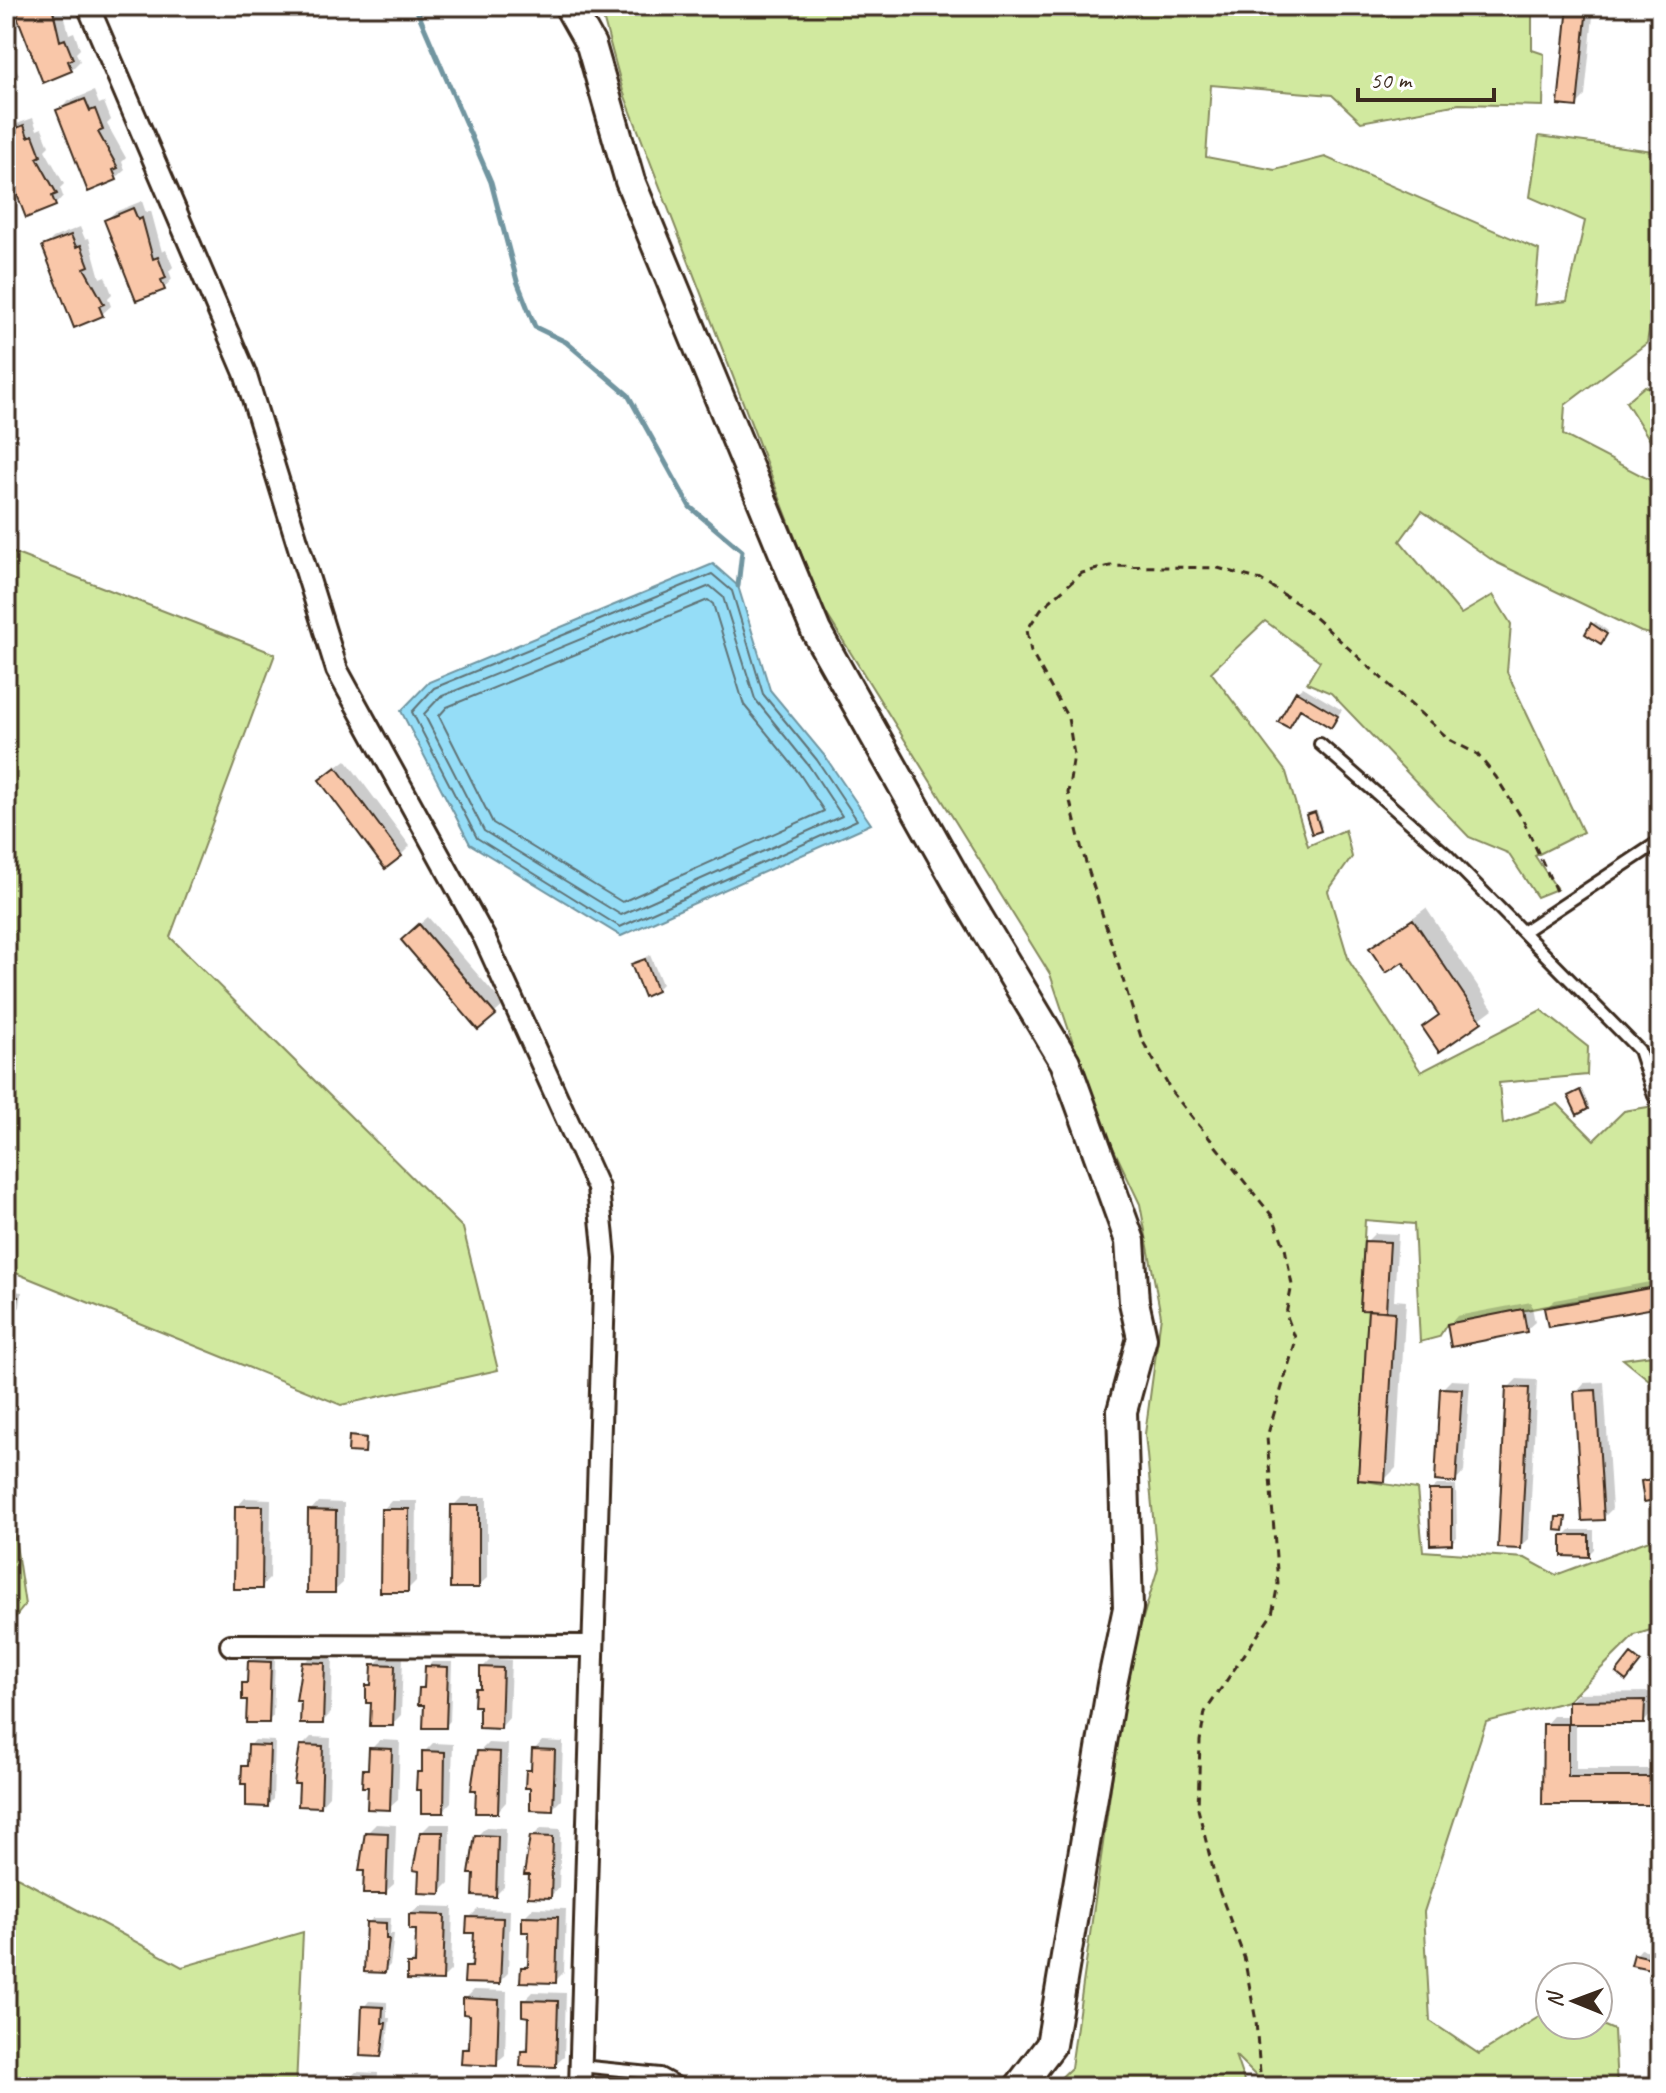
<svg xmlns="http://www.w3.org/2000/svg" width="1666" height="2093" viewBox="0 0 1666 2093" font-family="Caveat,sans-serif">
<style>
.green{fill:#d1e99f;stroke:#868a5e;stroke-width:2}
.water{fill:#95ddf7;stroke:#7195a0;stroke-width:2}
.shadow{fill:#0003}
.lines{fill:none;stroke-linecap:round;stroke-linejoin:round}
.shore{stroke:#5f7275;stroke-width:2}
.stream{stroke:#7195a0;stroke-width:5}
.building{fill:#f9c7a9;stroke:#3b2a1e;stroke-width:2}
.lane-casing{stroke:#3b2a1e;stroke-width:16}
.street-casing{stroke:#3b2a1e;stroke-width:26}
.secondary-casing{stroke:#3b2a1e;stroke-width:34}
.path{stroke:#3b2a1e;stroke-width:3;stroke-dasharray:8 6;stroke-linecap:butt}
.lane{stroke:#fff;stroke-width:10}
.street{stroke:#fff;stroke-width:20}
.secondary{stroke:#fff;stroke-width:28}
</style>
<rect width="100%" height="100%" fill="#fff"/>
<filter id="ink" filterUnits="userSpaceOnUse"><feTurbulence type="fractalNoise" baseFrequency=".0125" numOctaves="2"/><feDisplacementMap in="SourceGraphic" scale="16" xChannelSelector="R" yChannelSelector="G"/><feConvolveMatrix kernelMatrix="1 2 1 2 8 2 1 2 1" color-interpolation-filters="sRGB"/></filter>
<g filter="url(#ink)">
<path class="green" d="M600,6H1528L1532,7V50L1544,54L1543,106L1459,104L1361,122L1332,95L1211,85L1206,157L1275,170L1325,157L1539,250L1534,305L1567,301L1585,221L1530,197L1539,136L1660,152V261L1647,343L1565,405L1563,435L1660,485V636L1641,632L1495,562L1422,511L1400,541L1461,614L1493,595L1511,624L1507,672L1583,832L1535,856L1557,889L1537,897L1508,853L1469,837L1331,693L1307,683L1320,661L1265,621L1211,672L1286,772L1308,846L1345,830L1352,857L1328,891L1349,961L1421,1072L1541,1010L1588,1047L1587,1075L1499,1083L1503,1124L1558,1104L1594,1140L1624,1111L1660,1105V1286L1447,1324L1439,1337L1420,1342L1414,1224L1365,1220L1360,1309L1368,1310L1358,1480L1417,1489L1423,1551L1525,1558L1556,1575L1660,1536V1627L1635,1635L1568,1701L1486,1722L1424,1912L1430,2021L1479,2054L1550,2010V2025L1598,2023L1614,2030L1617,2087H1267L1235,2055L1246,2087H1051L1071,2068L1128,1668L1158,1568L1145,1434L1161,1316L1140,1204L1097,1114L1050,974L821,605L623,91Z
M1645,386L1660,393V456L1626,402Z
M6,550L275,654L170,937L463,1228L498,1370L341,1405L6,1269Z
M1660,1354V1389L1623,1359Z
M6,1477L25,1605L6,1629Z
M6,1871L182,1967L303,1932L296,2087H6Z"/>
<path class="water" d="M713,564L738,586L770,690L824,755L871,824L621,936L470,844L401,711L429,682Z"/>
<path class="shadow" d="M15,6H62L69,34L74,32L80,49L76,53L80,61L71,70Z
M1570,6H1594L1585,96L1576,105Z
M6,56L7,60L12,58L19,75L15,79L18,87L6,97Z
M94,91L99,104L104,102L111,120L107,124L126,158L122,162L125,170L116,178L59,111L67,102Z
M33,118L37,130L42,128L49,146L45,150L64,184L60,188L63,196L55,205L6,161V128Z
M142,201L146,213L151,211L162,252L166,250L173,267L169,271L172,279L164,288L106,220L115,212Z
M80,227L85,239L89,238L100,278L105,276L112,294L108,298L111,306L102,314L44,247L53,238Z
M1595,622L1608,631L1602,640L1587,633Z
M1303,687L1342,710L1331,725L1302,708L1289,726L1297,692Z
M346,760L410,846L401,855L330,772Z
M1317,811L1322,827L1319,830L1308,815Z
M1426,908L1493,1009L1439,1049L1425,1027L1440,1013L1404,959L1372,948Z
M428,917L504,1005L479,1027L412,931Z
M650,955L662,984L656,990L633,965Z
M1582,1090L1589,1106L1587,1108L1573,1094Z
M1375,1233L1398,1234L1394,1300L1406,1301L1396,1468L1384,1480L1366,1242Z
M1660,1280V1304L1546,1308L1555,1300Z
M6,1290L22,1292L20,1307L15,1313L6,1312Z
M1531,1302L1535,1322L1526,1330L1449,1325L1457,1316Z
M1517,1379L1537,1380L1529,1539L1520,1547L1508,1388Z
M1451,1380L1470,1381L1464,1472L1456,1481L1442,1389Z
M1604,1382L1612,1509L1603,1518L1576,1392L1584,1383Z
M353,1435L367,1436L364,1451L351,1437Z
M1654,1478L1656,1496L1654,1498L1643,1481Z
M1437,1485H1456L1457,1537L1452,1542L1431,1490Z
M462,1497H487V1578L478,1586L453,1506Z
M245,1498L271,1499L270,1578L261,1587L237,1507Z
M391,1501H417L416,1581L407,1590L383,1510Z
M318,1502L344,1503L343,1583L334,1591L310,1511Z
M1570,1530H1594V1549L1588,1555L1564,1536Z
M313,1654L333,1655L331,1713L322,1722L303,1699L304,1663Z
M383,1656L403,1657L401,1715L392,1724L373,1701H368L374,1665Z
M255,1657H275L273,1716L268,1721L249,1698L244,1683L249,1678L250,1662Z
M491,1659L511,1660L509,1718L501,1727L481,1704L477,1689L482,1684V1668Z
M432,1662H452L450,1721L445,1726L426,1703L421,1688L426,1683L427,1667Z
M1652,1692V1713L1644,1722H1576V1769H1657L1660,1751V1796L1651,1803H1544L1545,1725L1553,1716H1570V1702L1579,1693Z
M311,1737L331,1738L329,1796L321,1805L302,1746Z
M255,1740L275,1741L273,1799L268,1805L248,1782L244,1767L249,1762L250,1746Z
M380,1740L400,1741L398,1800L389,1808L370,1785L365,1770L370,1765L371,1749Z
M542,1741L563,1742L561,1800L552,1809L532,1786L528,1771L533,1766L534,1750Z
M433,1743L453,1744L451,1802L443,1811L424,1788L419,1773L424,1768V1752Z
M488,1743L508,1744L506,1802L498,1811L478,1788L479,1752Z
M376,1824L396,1825L394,1884L385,1892L367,1833Z
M430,1824H450L449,1883L440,1892L422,1832Z
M486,1827L506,1828L504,1887L496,1895L477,1836Z
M541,1828L561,1829L559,1887L551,1896L532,1837Z
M420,1906L453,1907L451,1970L442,1979L409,1965L417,1957L418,1928L411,1914Z
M533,1908L566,1909L564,1972L555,1981L523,1968L530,1960L531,1930L524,1917Z
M478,1909L510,1910L508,1973L499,1982L467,1968L475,1960L476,1931L469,1918Z
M373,1918H391L390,1934H394L390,1965L384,1971L368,1923Z
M1641,1949L1660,1953V1969L1636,1955Z
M474,1990L507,1991L505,2055L496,2063L464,2050L471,2042L472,2013L465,1999Z
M533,1992L566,1993L564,2057L555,2065L523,2051L530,2044L531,2015L524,2001Z
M369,2001L387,2002V2018H390L386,2049L381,2055L364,2007Z
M356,2072L378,2073L377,2087H350V2077Z
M503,2085L528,2086V2087H501Z"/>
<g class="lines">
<path class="shore" d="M712,574L732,591L763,694L817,760L857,820L620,927L477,838L412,712L434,688Z
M710,586L723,597L755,699L809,766L842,816L621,915L484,831L424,714L440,697Z
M708,600L713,604L744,705L799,773L824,811L622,902L493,823L439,716L447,707Z"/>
<path class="stream" d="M415,6L491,182L517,281L535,327L566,342L628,395L690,507L742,551L738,586"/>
</g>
<path class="building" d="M13,6H52L60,41L65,39L73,59L68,61L72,71L43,83Z
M1568,6H1587L1577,107L1558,105Z
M6,72L11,86L6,88L10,98L6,100Z
M85,99L90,111L95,109L103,130L98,132L118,168L113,170L117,180L88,192L56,110Z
M24,125L28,137L33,135L41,156L37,158L57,194L52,196L56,206L26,218L6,166V132Z
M133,208L138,220L142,218L153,259L158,257L166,278L161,280L165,290L136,301L104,220Z
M71,235L76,247L81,245L89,266L84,268L104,304L99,306L103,316L74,328L42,246Z
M1591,623L1607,634L1601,644L1585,634Z
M1296,691L1338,716L1331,728L1300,709L1289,728L1278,722Z
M336,767L402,856L385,869L319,780Z
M1315,812L1321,831L1312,834L1306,815Z
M1413,919L1482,1022L1439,1052L1422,1027L1439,1015L1403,962L1386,973L1369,948Z
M419,924L496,1015L478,1030L401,940Z
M645,959L657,991L644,997L631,964Z
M1580,1090L1588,1109L1577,1115L1568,1096Z
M1364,1241L1390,1242L1386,1311L1360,1310Z
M1660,1286V1307L1548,1327L1544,1308Z
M6,1295L18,1297L15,1315L6,1314Z
M1523,1309L1527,1332L1451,1347L1447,1324Z
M1368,1310L1395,1312L1385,1482L1358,1480Z
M1506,1387L1529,1388L1521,1549L1498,1548Z
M1440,1388L1462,1389L1456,1483L1435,1481Z
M1596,1390L1604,1520L1582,1521L1574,1391Z
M349,1436L366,1438L365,1453L348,1452Z
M1652,1479L1655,1500L1644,1502L1641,1481Z
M1429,1490H1452V1544L1430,1545Z
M451,1505H479V1588H450Z
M235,1506H263L262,1589H234Z
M381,1509H409L408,1592H380Z
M308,1510L336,1511L335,1593H307Z
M1556,1517H1566L1564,1531L1555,1530Z
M1562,1535H1589V1557L1562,1556Z
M1631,1654L1641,1662L1626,1681L1616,1673Z
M248,1661L271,1662L269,1723H246L247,1700H242V1683H247Z
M302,1662L325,1663L323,1724H300L301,1701H296Z
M1660,1662V1681L1651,1674Z
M372,1664L395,1665L393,1726H370L371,1703H366V1685H371Z
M425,1666L448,1667L446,1728H423L424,1705H418L419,1688H424Z
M480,1667L503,1668L501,1729L479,1728V1706H474L475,1688H480Z
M1645,1700L1644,1724H1568V1701Z
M1543,1724H1568V1777H1652L1651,1805H1542Z
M248,1745L270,1746L268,1807L246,1806V1784H241L242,1766H247Z
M300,1745L323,1746L321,1807L298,1806L299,1784H294Z
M369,1748L392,1749L390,1810L367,1809L368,1787H362L363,1769H368Z
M532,1749L555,1750L553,1811L530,1810V1788H525L526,1770H531Z
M422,1751L445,1752L444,1813H421V1790H416L417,1772H422Z
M477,1751L500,1752L498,1813H475L476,1790H471Z
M1655,1752H1660V1798H1656Z
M365,1832L388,1833L386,1894H363L364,1871H359Z
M420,1832H443L441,1894L418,1893L419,1871L413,1870Z
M475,1835L498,1836L496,1897L473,1896L474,1874H469Z
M530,1836L553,1837L551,1898L528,1897L529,1875H524Z
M1660,1901V1939L1652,1937Z
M409,1914L445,1915L443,1981L407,1980V1964H415L416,1930H409Z
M522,1916L558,1917L556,1983L520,1982L521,1967H528L529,1932H522Z
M467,1917L503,1918L500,1984L464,1983L465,1967H472L474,1933H466Z
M366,1922L386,1923V1939H389L385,1973L364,1972Z
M1634,1954L1660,1960V1971L1631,1965Z
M463,1998L499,2000L497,2066L461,2064L462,2049H469L470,2015L463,2014Z
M522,2000L558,2001L556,2067L520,2066L521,2051H528L529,2017L522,2016Z
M362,2006L383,2007L382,2023H386L381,2057L360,2056Z
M348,2076L373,2078L372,2087H348Z"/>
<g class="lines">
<g class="lane-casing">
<path id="lane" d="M1320,744L1447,855L1639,1050L1654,1096
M1524,931L1660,841
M580,2066L660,2074L684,2087"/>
</g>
<g class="street-casing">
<path id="street" d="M88,6L245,373L337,670L485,939L598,1188L605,1258L580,2087
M231,1645L593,1646"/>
</g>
<g class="secondary-casing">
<path id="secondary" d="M569,6L591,45L630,181L816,631L964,894L1065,1062L1130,1241L1134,1302L1142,1338L1122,1411L1128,1608L1112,1684L1051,2045L1019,2087"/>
</g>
<path class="path" d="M1261,2087L1256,2021L1244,1957L1217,1885L1198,1809L1200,1741L1205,1712L1272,1614L1278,1584L1267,1437L1296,1340L1286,1314L1292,1285L1285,1248L1273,1217L1172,1092L1142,1040L1082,850L1068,793L1074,755L1068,718L1031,652L1027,630L1041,609L1082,573L1110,566L1218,568L1261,580L1303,607L1450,740L1477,754L1496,777L1523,820L1556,891"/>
<use href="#lane" class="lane"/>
<use href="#street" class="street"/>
<use href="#secondary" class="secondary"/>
</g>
</g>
<rect width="1666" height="2093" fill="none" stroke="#fff" stroke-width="32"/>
<rect x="16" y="16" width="1634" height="2061" fill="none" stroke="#3b2a1e" stroke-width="3" filter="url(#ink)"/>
<g transform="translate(1574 2001) rotate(271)"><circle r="38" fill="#ffffff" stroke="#b1aaa5" stroke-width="2"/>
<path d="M0-6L14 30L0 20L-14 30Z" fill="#3b2a1e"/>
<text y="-12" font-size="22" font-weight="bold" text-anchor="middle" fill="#3b2a1e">N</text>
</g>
<path d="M1358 88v12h136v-12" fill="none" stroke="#3b2a1e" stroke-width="4"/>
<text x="1370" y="88" font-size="24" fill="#3b2a1e" stroke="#ffffff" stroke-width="6" paint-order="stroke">50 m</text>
</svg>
